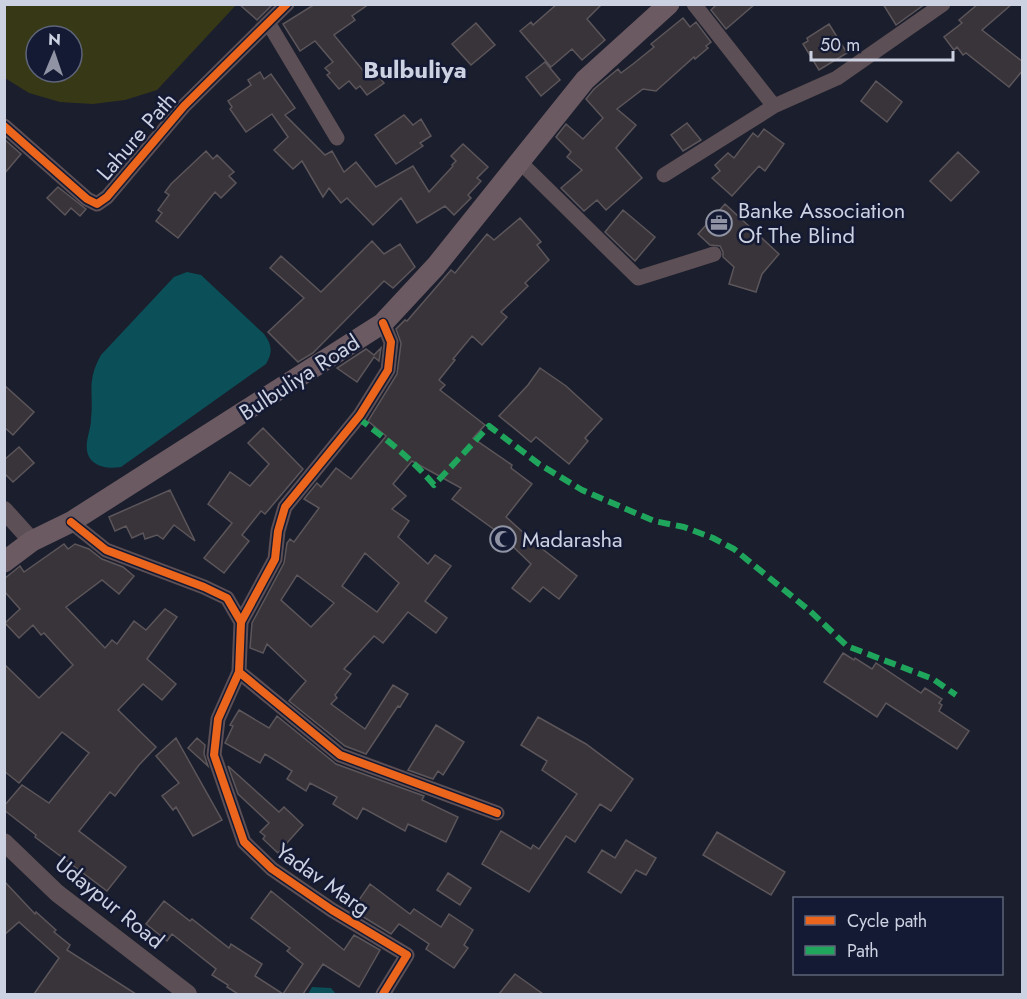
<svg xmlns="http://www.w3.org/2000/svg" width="1027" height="999" viewBox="0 0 1027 999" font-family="Jost,sans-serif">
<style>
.green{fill:#373916;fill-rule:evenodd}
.water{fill:#0b5058}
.building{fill:#393439;stroke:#5c565b;stroke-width:1.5;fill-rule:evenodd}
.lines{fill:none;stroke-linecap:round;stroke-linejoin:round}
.minor{stroke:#5c4f55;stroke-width:15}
.tertiary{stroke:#5c4f55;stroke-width:18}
.secondary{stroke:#6b5a62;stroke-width:21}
.quiet{stroke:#20a55d;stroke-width:6;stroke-dasharray:12 6;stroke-linecap:butt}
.cycleway-casing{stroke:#141a33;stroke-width:11}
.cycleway{stroke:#eb651d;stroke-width:8}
.labels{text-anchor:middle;stroke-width:5;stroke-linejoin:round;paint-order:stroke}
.street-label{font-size:22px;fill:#cdd2e3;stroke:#141a33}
.poi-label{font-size:22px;fill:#cdd2e3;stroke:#141a33;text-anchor:start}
.neighbourhood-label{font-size:24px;font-weight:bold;fill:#cdd2e3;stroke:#141a33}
</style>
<rect width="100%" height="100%" fill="#1b1e2c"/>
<path class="green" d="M4,5L5,4L236,5L157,90L125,100L93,104L60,102L29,93L5,78ZM36,36H72V72H36Z"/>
<path class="water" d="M187,272L201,275L264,334C272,345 273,352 266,364L121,467C103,470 84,464 87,442C88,434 91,427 91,419C94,392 86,382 101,355L174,277Z
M312,987L331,988L336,994H308Z"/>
<path class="building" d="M239,4H273L257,20Z
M315,4H369L352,16L355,20L334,35L365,73L372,68L384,83L367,95L360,86L356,89L349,81L339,89L327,75L330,73L325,68L333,62L315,41L300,51L283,24Z
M557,4H602L587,19L605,40L582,60L572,49L551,67L520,31L531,22L533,25Z
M717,4H755L726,29L711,10Z
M883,4H925L896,25Z
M978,4H1012L982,30L1023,62V70L1009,87L966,53L963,55L957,47L954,50L944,37L962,23L959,20Z
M683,18L690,27L696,22L711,42L706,46L708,48L695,59L694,57L656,91L643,89L617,109L636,125L616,148L642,178L606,210L597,200L584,211L561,188L582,170L567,157L571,152L556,137L566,124L583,139L603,118L586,99L594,89L618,69L621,73L633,64L654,47L651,44Z
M476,23L495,45L471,65L452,44Z
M829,24L847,53L819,70L803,44L808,41L807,38Z
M545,62L560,80L541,96L526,77Z
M260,72L264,79L271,74L295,108L285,115L325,155L332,151L344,172L356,162L376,187L413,166L429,192L453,166L452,165L456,161L451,156L463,144L488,167L477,178L481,181L468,195L471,198L454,215L445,206L417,223L401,198L373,225L347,198L341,203L329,188L323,197L302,161L293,169L274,150L288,137L272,114L246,132L230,109L232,107L228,101L251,85L248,80Z
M876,81L902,102L887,122L861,101Z
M404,115L413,125L421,119L431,136L420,143L423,146L396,164L375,135Z
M687,123L701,140L683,151L671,135Z
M764,129L784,144L765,171L759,166L732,196L712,178L720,171L715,165L728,153L734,158L753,133L758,137Z
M4,139L21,154L4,174Z
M206,151L213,159L217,155L234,172L229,176L236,183L221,198L215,192L178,238L156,221L162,213L158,210L169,195L165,192L171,184Z
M958,152L979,172L951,201L930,181Z
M58,187L86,209L80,216L71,208L65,215L47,198Z
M725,204L779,254L762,274L756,292L729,284L734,267L723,257V252L720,246L710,245L698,234Z
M623,210L655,237L635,261L605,232Z
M520,218L541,242L537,245L549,260L525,283L528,286L501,312L507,317L482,345L472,336L453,359L455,360L439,380L445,385L440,390L485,425L473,438L512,465L511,468L532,484L506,517L536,544L577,576L559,599L543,587L530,602L512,588L531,564L499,533L452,499L461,488L412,461L393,484L406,496L392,509L409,521L398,537L428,564L435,555L451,566L425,601L447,618L436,633L408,612L383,643L374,636L344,669L351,674L335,695L337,698L331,704L365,729L393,685L408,694L400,707L398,706L366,754L345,746L289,701L306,681L267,644L263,653L250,648L252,623L284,563L287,543L290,539L294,542L319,508L304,499L317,483L321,487L336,468L351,479L386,436L368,421L397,374L401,343L396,329L405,320L407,321L451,270L455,273L487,234L494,240ZM365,553L399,583L377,612L342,586ZM297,575L334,603L311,627L281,600Z
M372,241L384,254L400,244L415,267L393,288L384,281L313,353L298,362L268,332L304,298L270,268L281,256L321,292Z
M381,348L379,361L374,357L357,382L337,368L366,349L374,355Z
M540,368L566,386L602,419L585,438L588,441L569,464L536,437L531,442L499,416L528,385Z
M4,385L34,412L13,435L4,427Z
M263,428L303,469L265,514L261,511L242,535L249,541L224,573L204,558L232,523L208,504L230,472L250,486L269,464L248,443Z
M19,447L34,463L13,482L4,473V460Z
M170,490L195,541L174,525L163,539L157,535L145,539L143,533L132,538L126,526L115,531L109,517Z
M64,544L68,549L75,544L89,549L102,559L123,567L134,576L119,594L102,580L66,607L105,648L112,640L117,644L134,621L146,630L165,609L177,617L147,659L176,684L162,700L143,684L118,710L156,747L139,765L115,796L110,792L79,831L126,867L107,891L35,837L36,835L4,810V806L22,785L49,803L89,753L62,732L19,783L4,771V664L39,698L73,665L44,633L41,635L33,625L19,638L5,623L20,609L4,591V579L20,566L24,572Z
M843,653L854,660L855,658L872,669L876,663L921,693L925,688L942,699L939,703L942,705L939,711L969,731L957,749L886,703L877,717L824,682Z
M239,710L269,728L277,716L336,764L424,796L422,800L458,817L446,842L408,824L405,831L363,808L357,819L333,804L337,797L310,783L306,791L287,779L292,771L265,754L260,763L225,743L233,726L230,725Z
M538,717L586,744L633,779L611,811L600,804L575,842L566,836L529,892L482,864L501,831L531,849L533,845L539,849L577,794L542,770L547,761L521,745Z
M436,725L464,742L443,775L438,771L433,779L408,770Z
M176,738L222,820L193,836L176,807L173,810L162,796L179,783L156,756Z
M197,738L205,745L204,754L208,766L188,748Z
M228,766L279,812L284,807L303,825L278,853L263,839L265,836L260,832L269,823L238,794Z
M717,832L785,872L771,895L703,855Z
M626,840L656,858L646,875L636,870L621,893L588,872L602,850L615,858Z
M448,873L471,888L460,905L437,890Z
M4,881L35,914L36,912L56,930L54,932L70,945L67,950L136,994H34L59,958L19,922L4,935Z
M370,884L410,914L414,909L441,927L449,914L473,930L464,945L468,948L454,968L426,949L429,944L399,924L391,934L352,910Z
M271,891L344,950L354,935L380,950L359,987L323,964L303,994H238L227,987L228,985L212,975L216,969L172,934L167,941L146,924L164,901L190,921L192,919L229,948L231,944L262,964L255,976L283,994L303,964L287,951L290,948L251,918Z
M515,974L543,994H499Z"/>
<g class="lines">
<path class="minor" d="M269,24L337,138
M774,106L837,78L943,4
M4,126L87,199L97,204L107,197L184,106L287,4
M520,162L638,278L714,254
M664,175L774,106L694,4
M71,522L106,550L204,587L227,598L241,622L239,672L218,719L214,755L244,842L272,869L332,910L407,955L383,994
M241,622L275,559L278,531L285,507L360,415L388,370L391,342L383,323
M239,672L340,755L497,813"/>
<path class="tertiary" d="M4,510L32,541
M4,842L57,893L188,994"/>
<path class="secondary" d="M4,562L32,541L71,522L383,323L436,266L585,80L669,4"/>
<path class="quiet" d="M358,418C385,438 412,459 434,485L489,426L539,464L582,490L654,521L684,527L713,538L734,549L810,611L847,646L933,679L956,695"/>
<g class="cycleway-casing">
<path id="cycleway" d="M4,126L87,199L97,204L107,197L184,106L287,4
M71,522L106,550L204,587L227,598L241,622L239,672L218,719L214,755L244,842L272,869L332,910L407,955L383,994
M241,622L275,559L278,531L285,507L360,415L388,370L391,342L383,323
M239,672L340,755L497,813"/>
</g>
<use href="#cycleway" class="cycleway"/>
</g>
<defs>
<g id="office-ring" transform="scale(1.35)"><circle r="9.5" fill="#141a33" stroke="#8f93a3" stroke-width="1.5"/><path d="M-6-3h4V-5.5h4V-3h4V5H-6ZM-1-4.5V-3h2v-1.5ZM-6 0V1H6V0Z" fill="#8f93a3"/></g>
<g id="mosque-ring" transform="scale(1.35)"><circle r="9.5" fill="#141a33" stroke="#8f93a3" stroke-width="1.5"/><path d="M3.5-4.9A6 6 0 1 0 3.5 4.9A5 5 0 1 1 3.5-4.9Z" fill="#8f93a3"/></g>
</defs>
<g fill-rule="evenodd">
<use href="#office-ring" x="719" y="223"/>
<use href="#mosque-ring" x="503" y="539"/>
</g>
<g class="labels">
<g class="street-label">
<text transform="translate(136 136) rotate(-49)" y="8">Lahure Path</text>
<text transform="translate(299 377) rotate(-33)" y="8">Bulbuliya Road</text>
<text transform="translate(323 879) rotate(35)" y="8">Yadav Marg</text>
<text transform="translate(110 902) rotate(39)" y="8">Udaypur Road</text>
</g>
<g class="poi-label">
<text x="738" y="218">Banke Association<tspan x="738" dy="25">Of The Blind</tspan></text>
<text x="522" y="547">Madarasha</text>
</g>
<g class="neighbourhood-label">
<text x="415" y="78">Bulbuliya</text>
</g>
</g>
<rect width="1027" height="999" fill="none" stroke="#cdd2e3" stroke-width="12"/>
<rect x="793" y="897" width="210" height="78" fill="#141a33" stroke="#5e6479" stroke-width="1.5"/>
<rect x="805" y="916" width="30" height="9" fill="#eb651d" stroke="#5e6479" stroke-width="1.5"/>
<text x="847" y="927" font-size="18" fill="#cdd2e3">Cycle path</text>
<rect x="805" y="946" width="30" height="9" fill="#20a55d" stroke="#5e6479" stroke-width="1.5"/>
<text x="847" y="957" font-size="18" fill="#cdd2e3">Path</text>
<g transform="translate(54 54) rotate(2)"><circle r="28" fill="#141a33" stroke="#5e6479" stroke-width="1.5"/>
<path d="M0-4.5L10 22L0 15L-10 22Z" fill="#8f93a3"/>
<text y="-9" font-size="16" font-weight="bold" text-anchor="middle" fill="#cdd2e3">N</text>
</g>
<path d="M811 51v9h142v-9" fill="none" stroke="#cdd2e3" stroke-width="3"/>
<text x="820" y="51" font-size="18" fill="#cdd2e3" stroke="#141a33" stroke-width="4.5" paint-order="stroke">50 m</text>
</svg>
